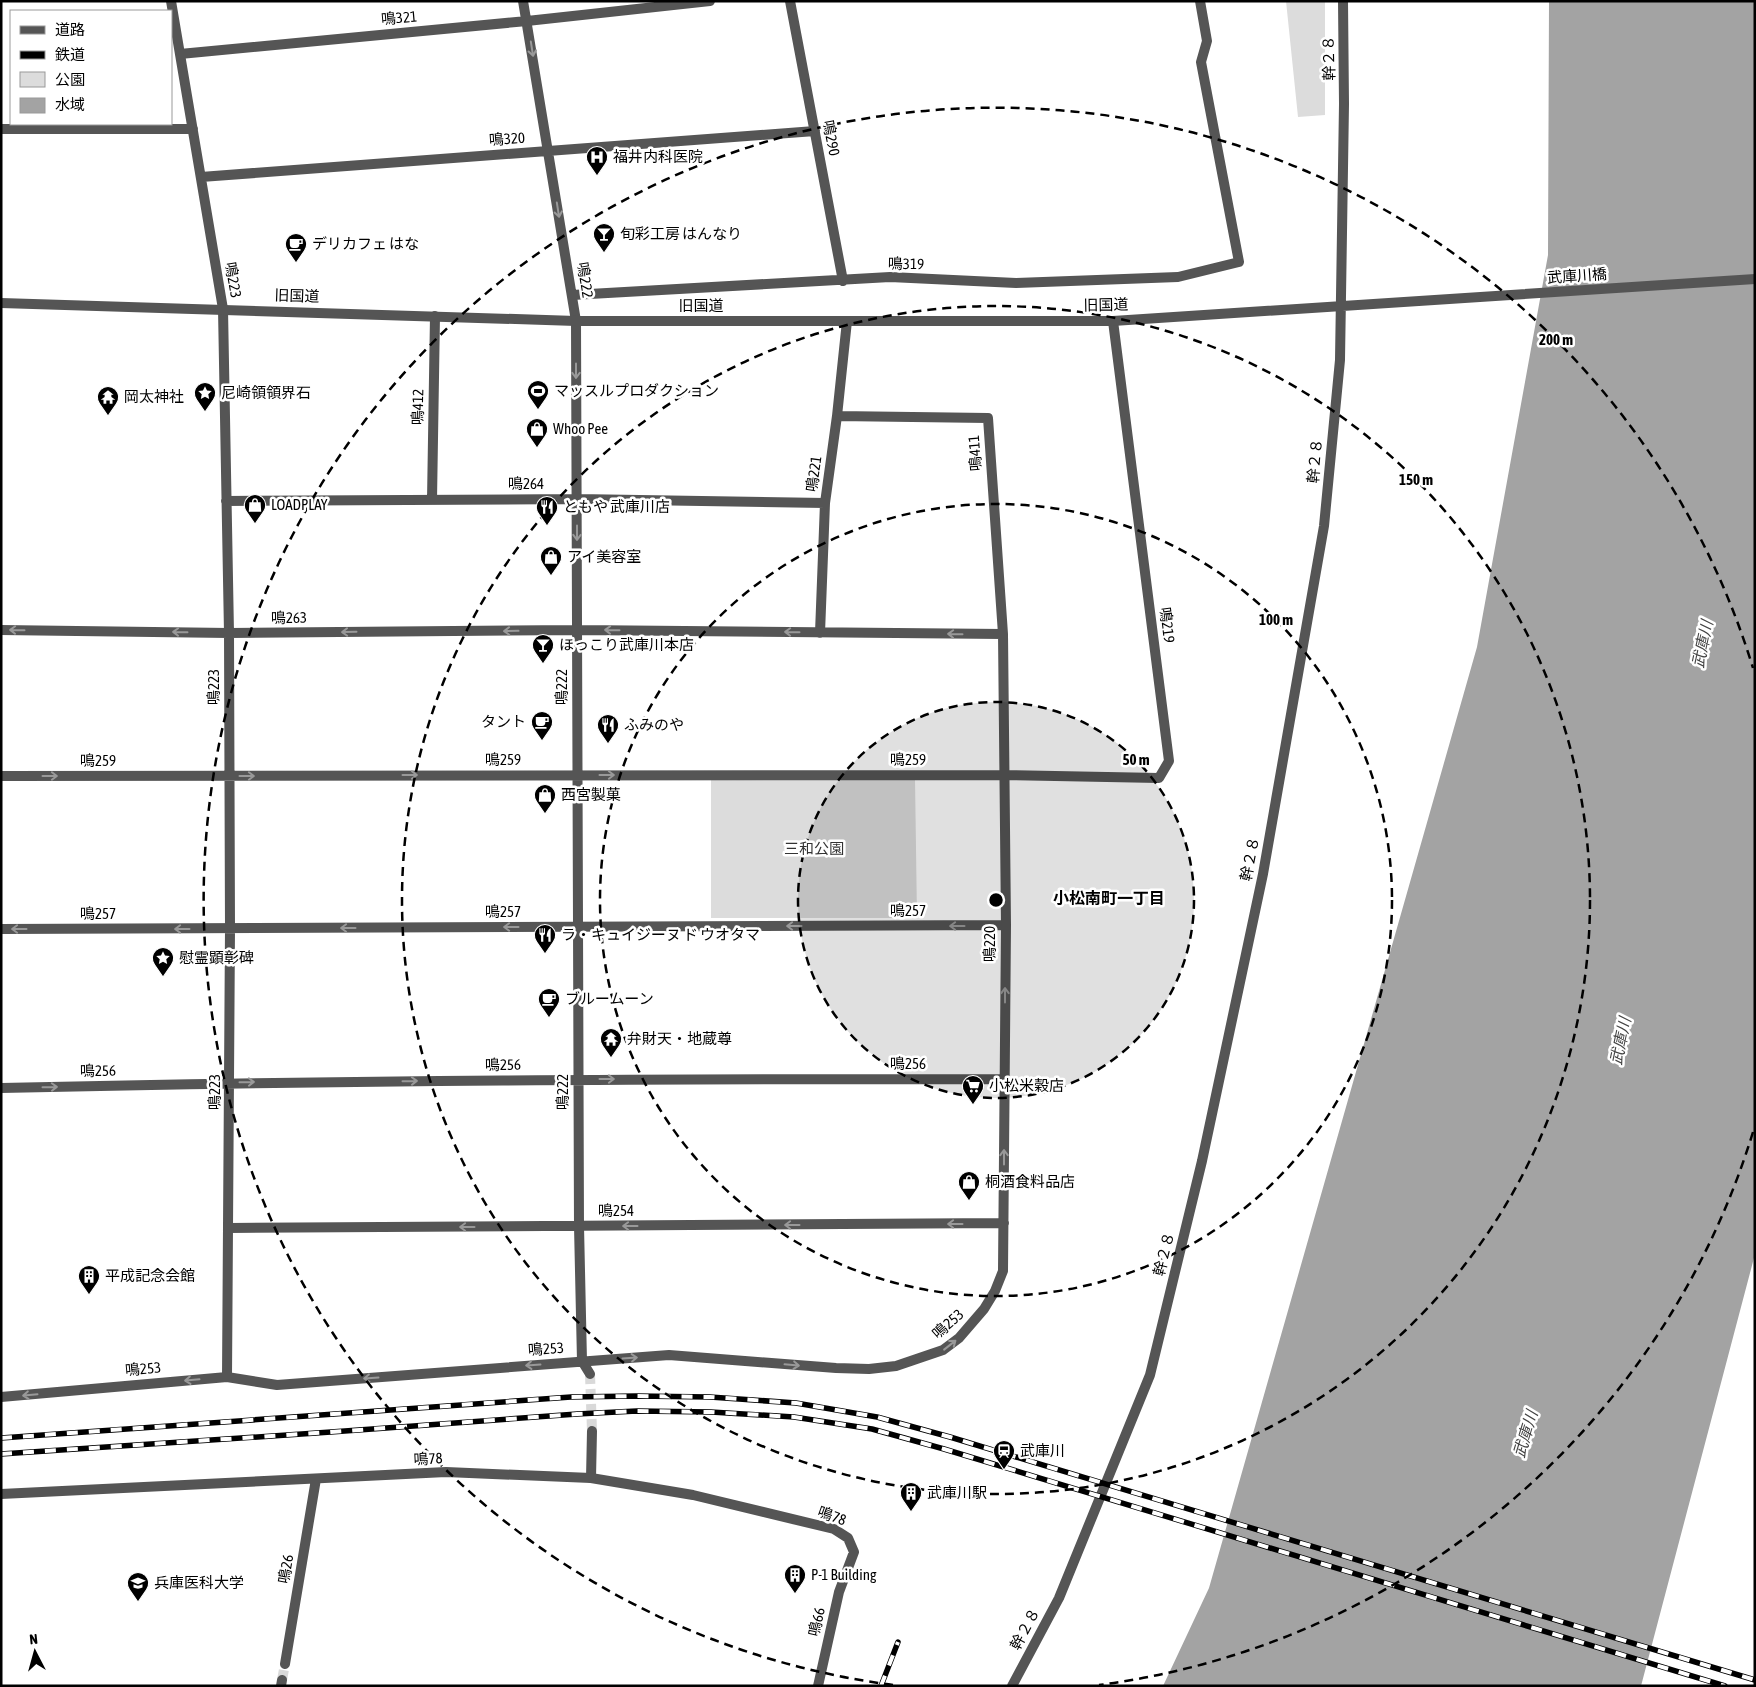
<svg xmlns="http://www.w3.org/2000/svg" width="1756" height="1687" viewBox="0 0 1756 1687" font-family="'Asap Condensed','Noto Sans JP',sans-serif">
<style>
.green{fill:#dcdcdc}
.water{fill:#a3a3a3}
.lines{fill:none;stroke-linecap:round;stroke-linejoin:round}
.minor-tunnel{stroke:#d9d9d9;stroke-width:10;stroke-dasharray:10 5;stroke-linecap:butt}
.tertiary-tunnel{stroke:#d9d9d9;stroke-width:10;stroke-dasharray:10 5;stroke-linecap:butt}
.minor{stroke:#555;stroke-width:10}
.tertiary{stroke:#555;stroke-width:10}
.rail-casing{stroke:#000;stroke-width:5.5}
.rail{stroke:#fff;stroke-width:4;stroke-dasharray:11;stroke-linecap:butt}
.oneway{stroke:#999}
.ring{fill:none;stroke:#000;stroke-width:2.5;stroke-dasharray:9 6}
.labels{text-anchor:middle;stroke-width:5;stroke-linejoin:round;paint-order:stroke}
.street-label{font-size:15px;fill:#000;stroke:#fff}
.poi-label{font-size:15px;fill:#000;stroke:#fff;text-anchor:start}
.park-label{font-size:15px;fill:#333;stroke:#fff}
.water-label{font-size:16px;font-style:italic;fill:#444;stroke:#fff}
.neighbourhood-label{font-size:16px;font-weight:bold;fill:#000;stroke:#fff}
.centre{fill:#000;stroke:#fff;stroke-width:2.5}
.ring-label{font-size:15px;text-anchor:middle;font-weight:bold;fill:#000;stroke:#fff;stroke-width:5;stroke-linejoin:round;paint-order:stroke}
</style>
<rect width="100%" height="100%" fill="#fff"/>
<path class="green" d="M1286,1H1325V115L1298,117Z
M915,779L917,918H711V780Z"/>
<path class="water" d="M1549,1H1755V1254L1641,1686H1163L1209,1588L1477,647L1548,255Z"/>
<g class="lines">
<path class="minor-tunnel" d="M590,1374L592,1431"/>
<path class="tertiary-tunnel" d="M282,1680L285,1664"/>
<path class="minor" d="M171,1L223,309L229,633L230,929L227,1377
M523,1L576,321L579,1226L582,1361L590,1374
M790,1L843,281
M180,54L527,21L710,1
M1,129H193
M201,177L815,131
M572,295L890,277L1016,283L1178,277L1239,262L1201,62L1207,41L1200,1
M432,500L435,316
M226,501L577,499L825,503
M1,630L229,633L578,630L1003,634
M820,633L825,503L837,416L847,321
M1,776L1005,775L1159,778L1169,761L1113,321
M1,929L1006,925
M1,1088C336,1080 670,1079 1005,1079
M229,1228L1004,1223
M1,1397L227,1377L277,1385L669,1355L836,1368L869,1369L896,1366L943,1350L959,1338L984,1309L995,1291L1003,1271L1006,925L1003,634L988,418L837,416
M592,1431L591,1478L693,1495L834,1529L848,1538L854,1552L839,1592L818,1686"/>
<path class="tertiary" d="M1,303L576,321H1113L1755,279
M1,1494L446,1472L591,1478
M285,1664L316,1479
M281,1686L282,1680
M1012,1686L1059,1598L1150,1375L1202,1161L1263,874L1324,526L1340,360L1344,104L1343,1"/>
<g class="rail-casing">
<path id="rail" d="M1,1438L571,1397L636,1396L710,1397L796,1403L877,1417L950,1437L1755,1680
M1,1454L331,1432L577,1414L637,1411L711,1412L794,1417L872,1429L944,1449L1725,1686
M881,1686L898,1642"/>
</g>
<use href="#rail" class="rail"/>
</g>
<defs><path id="oneway-shaft" d="M-6 0H5M1.5-3L5.5 0L1.5 3" fill="none" stroke-width="1.6" stroke-linecap="round" stroke-linejoin="round" transform="scale(1.25)"/></defs>
<g class="oneway">
<use href="#oneway-shaft" transform="translate(532 49) rotate(81)"/>
<use href="#oneway-shaft" transform="translate(558 210) rotate(81)"/>
<use href="#oneway-shaft" transform="translate(576 371) rotate(90)"/>
<use href="#oneway-shaft" transform="translate(577 533) rotate(90)"/>
<use href="#oneway-shaft" transform="translate(17 630) rotate(-179)"/>
<use href="#oneway-shaft" transform="translate(612 630) rotate(-179)"/>
<use href="#oneway-shaft" transform="translate(511 631) rotate(179)"/>
<use href="#oneway-shaft" transform="translate(180 632) rotate(-179)"/>
<use href="#oneway-shaft" transform="translate(349 632) rotate(179)"/>
<use href="#oneway-shaft" transform="translate(792 632) rotate(-179)"/>
<use href="#oneway-shaft" transform="translate(955 634) rotate(-179)"/>
<use href="#oneway-shaft" transform="translate(410 775)"/>
<use href="#oneway-shaft" transform="translate(607 775)"/>
<use href="#oneway-shaft" transform="translate(50 776)"/>
<use href="#oneway-shaft" transform="translate(247 776)"/>
<use href="#oneway-shaft" transform="translate(794 926) rotate(180)"/>
<use href="#oneway-shaft" transform="translate(957 926) rotate(180)"/>
<use href="#oneway-shaft" transform="translate(511 927) rotate(180)"/>
<use href="#oneway-shaft" transform="translate(348 928) rotate(180)"/>
<use href="#oneway-shaft" transform="translate(19 929) rotate(180)"/>
<use href="#oneway-shaft" transform="translate(182 929) rotate(180)"/>
<use href="#oneway-shaft" transform="translate(1005 995) rotate(-90)"/>
<use href="#oneway-shaft" transform="translate(607 1079)"/>
<use href="#oneway-shaft" transform="translate(410 1081) rotate(-1)"/>
<use href="#oneway-shaft" transform="translate(247 1082) rotate(-1)"/>
<use href="#oneway-shaft" transform="translate(50 1087) rotate(-1)"/>
<use href="#oneway-shaft" transform="translate(1004 1157) rotate(-90)"/>
<use href="#oneway-shaft" transform="translate(955 1224) rotate(180)"/>
<use href="#oneway-shaft" transform="translate(792 1225) rotate(180)"/>
<use href="#oneway-shaft" transform="translate(630 1226) rotate(180)"/>
<use href="#oneway-shaft" transform="translate(467 1227) rotate(180)"/>
<use href="#oneway-shaft" transform="translate(950 1345) rotate(-38)"/>
<use href="#oneway-shaft" transform="translate(630 1358) rotate(-4)"/>
<use href="#oneway-shaft" transform="translate(533 1365) rotate(176)"/>
<use href="#oneway-shaft" transform="translate(792 1365) rotate(5)"/>
<use href="#oneway-shaft" transform="translate(371 1378) rotate(176)"/>
<use href="#oneway-shaft" transform="translate(192 1380) rotate(175)"/>
<use href="#oneway-shaft" transform="translate(30 1395) rotate(175)"/>
</g>
<circle cx="996" cy="900" r="198" fill="#000" fill-opacity=".12"/>
<g class="ring">
<circle cx="996" cy="900" r="198"/>
<circle cx="996" cy="900" r="396"/>
<circle cx="996" cy="900" r="594"/>
<path d="M1753 1132A792 792 0 0 1 1099 1685M893 1685A792 792 0 1 1 1753 668"/>
</g>
<defs>
<g id="hospital-pin" transform="scale(1.125)"><path d="M0 17L-7.5 6A9.5 9.5 0 1 1 7.5 6Z" fill="#000" stroke="#fff"/><path d="M-5-5h3v3.5h4V-5h3V5h-3V1.5h-4V5h-3Z" fill="#fff"/></g>
<g id="bar-pin" transform="scale(1.125)"><path d="M0 17L-7.5 6A9.5 9.5 0 1 1 7.5 6Z" fill="#000" stroke="#fff"/><path d="M-6-5H6L.8 .8V4.5H3.5V6h-7V4.5H-.8V.8Z" fill="#fff"/></g>
<g id="cafe-pin" transform="scale(1.125)"><path d="M0 17L-7.5 6A9.5 9.5 0 1 1 7.5 6Z" fill="#000" stroke="#fff"/><path d="M-5.5-4.5H6V0H3Q3 3.5 0 3.5H-2.5Q-5.5 3.5-5.5 0ZM3-3.2v2h1.7v-2ZM-6 4.5H4V6H-6Z" fill="#fff"/></g>
<g id="stadium-pin" transform="scale(1.125)"><path d="M0 17L-7.5 6A9.5 9.5 0 1 1 7.5 6Z" fill="#000" stroke="#fff"/><path d="M0-5a6.5 5 0 1 0 0 10a6.5 5 0 1 0 0-10ZM-3.5-1.8h7v3.6h-7Z" fill="#fff"/></g>
<g id="sight-pin" transform="scale(1.125)"><path d="M0 17L-7.5 6A9.5 9.5 0 1 1 7.5 6Z" fill="#000" stroke="#fff"/><path d="M0-6L1.8-2.2L6-1.7L2.9 1.2L3.7 5.4L0 3.3L-3.7 5.4L-2.9 1.2L-6-1.7L-1.8-2.2Z" fill="#fff"/></g>
<g id="temple-pin" transform="scale(1.125)"><path d="M0 17L-7.5 6A9.5 9.5 0 1 1 7.5 6Z" fill="#000" stroke="#fff"/><path d="M0-6L5-2H3V0L6.5 2.5H4V6H1.5V3h-3V6H-4V2.5H-6.5L-3 0V-2H-5Z" fill="#fff"/></g>
<g id="shop-pin" transform="scale(1.125)"><path d="M0 17L-7.5 6A9.5 9.5 0 1 1 7.5 6Z" fill="#000" stroke="#fff"/><path d="M-5-2.5h2.3a2.7 3.5 0 0 1 5.4 0H5L5.5 6h-11ZM-1.5-2.5h3a1.5 2.3 0 0 0-3 0Z" fill="#fff"/></g>
<g id="restaurant-pin" transform="scale(1.125)"><path d="M0 17L-7.5 6A9.5 9.5 0 1 1 7.5 6Z" fill="#000" stroke="#fff"/><path d="M-5-6h1v4h1v-4h1v4h1v-4h1v5L-1.5 .5V6h-2V.5L-5-1ZM5-6V6H3V1.5H1.5Q1.5-4 5-6Z" fill="#fff"/></g>
<g id="supermarket-pin" transform="scale(1.125)"><path d="M0 17L-7.5 6A9.5 9.5 0 1 1 7.5 6Z" fill="#000" stroke="#fff"/><path d="M-6-5.5h2.5l.6 2H6L4.5 2H-2.5L-4.4-4H-6ZM-1.5 3.2a1.3 1.3 0 1 0 .1 0ZM3 3.2a1.3 1.3 0 1 0 .1 0Z" fill="#fff"/></g>
<g id="building-pin" transform="scale(1.125)"><path d="M0 17L-7.5 6A9.5 9.5 0 1 1 7.5 6Z" fill="#000" stroke="#fff"/><path d="M-4-6H4V6H1V3H-1V6H-4ZM-2.5-4.3h1.7v1.8h-1.7ZM.8-4.3h1.7v1.8H.8ZM-2.5-1h1.7V.8h-1.7ZM.8-1h1.7V.8H.8Z" fill="#fff"/></g>
<g id="station-pin" transform="scale(1.125)"><path d="M0 17L-7.5 6A9.5 9.5 0 1 1 7.5 6Z" fill="#000" stroke="#fff"/><path d="M-3-6H3Q5-6 5-4V2Q5 4 3 4L4.5 6H3L1.5 4h-3L-3 6H-4.5L-3 4Q-5 4-5 2V-4Q-5-6-3-6ZM-3.5-4v3h7v-3ZM-3.5 1v1.5H-2V1ZM2 1v1.5H3.5V1Z" fill="#fff"/></g>
<g id="university-pin" transform="scale(1.125)"><path d="M0 17L-7.5 6A9.5 9.5 0 1 1 7.5 6Z" fill="#000" stroke="#fff"/><path d="M0-5L7-2L0 1L-7-2ZM-4 1L0 2.5L4 1V4Q0 6-4 4Z" fill="#fff"/></g>
</defs>
<g fill-rule="evenodd">
<use href="#hospital-pin" x="597" y="157"/>
<use href="#bar-pin" x="604" y="234"/>
<use href="#cafe-pin" x="296" y="244"/>
<use href="#stadium-pin" x="538" y="391"/>
<use href="#sight-pin" x="205" y="393"/>
<use href="#temple-pin" x="108" y="397"/>
<use href="#shop-pin" x="537" y="429"/>
<use href="#shop-pin" x="255" y="505"/>
<use href="#restaurant-pin" x="547" y="507"/>
<use href="#shop-pin" x="551" y="557"/>
<use href="#bar-pin" x="543" y="645"/>
<use href="#cafe-pin" x="542" y="722"/>
<use href="#restaurant-pin" x="608" y="725"/>
<use href="#shop-pin" x="545" y="795"/>
<use href="#restaurant-pin" x="545" y="935"/>
<use href="#sight-pin" x="163" y="958"/>
<use href="#cafe-pin" x="549" y="999"/>
<use href="#temple-pin" x="611" y="1039"/>
<use href="#supermarket-pin" x="973" y="1086"/>
<use href="#shop-pin" x="969" y="1182"/>
<use href="#building-pin" x="89" y="1276"/>
<use href="#station-pin" x="1004" y="1451"/>
<use href="#building-pin" x="911" y="1493"/>
<use href="#building-pin" x="795" y="1575"/>
<use href="#university-pin" x="138" y="1583"/>
</g>
<g class="labels">
<g class="street-label">
<text transform="translate(399 18) rotate(-5)" y="5">鳴321</text>
<text transform="translate(1329 58) rotate(-91)" y="5">幹２８</text>
<text transform="translate(831 138) rotate(79)" y="5">鳴290</text>
<text transform="translate(507 139) rotate(-4)" y="5">鳴320</text>
<text transform="translate(906 264) rotate(1)" y="5">鳴319</text>
<text transform="translate(1577 276) rotate(-4)" y="5">武庫川橋</text>
<text transform="translate(233 280) rotate(80)" y="5">鳴223</text>
<text transform="translate(585 280) rotate(81)" y="5">鳴222</text>
<text transform="translate(297 296) rotate(2)" y="5">旧国道</text>
<text transform="translate(1106 305) rotate(-1)" y="5">旧国道</text>
<text x="701" y="311">旧国道</text>
<text transform="translate(418 407) rotate(-89)" y="5">鳴412</text>
<text transform="translate(975 453) rotate(-94)" y="5">鳴411</text>
<text transform="translate(1315 461) rotate(-85)" y="5">幹２８</text>
<text transform="translate(814 474) rotate(-82)" y="5">鳴221</text>
<text x="526" y="489">鳴264</text>
<text transform="translate(289 618) rotate(-1)" y="5">鳴263</text>
<text transform="translate(1167 625) rotate(83)" y="5">鳴219</text>
<text transform="translate(214 687) rotate(-90)" y="5">鳴223</text>
<text transform="translate(562 687) rotate(-90)" y="5">鳴222</text>
<text x="503" y="765">鳴259</text>
<text x="908" y="765">鳴259</text>
<text x="98" y="766">鳴259</text>
<text transform="translate(1250 859) rotate(-79)" y="5">幹２８</text>
<text x="908" y="916">鳴257</text>
<text x="503" y="917">鳴257</text>
<text x="98" y="919">鳴257</text>
<text transform="translate(990 944) rotate(-90)" y="5">鳴220</text>
<text x="908" y="1069">鳴256</text>
<text transform="translate(503 1065) rotate(-1)" y="5">鳴256</text>
<text transform="translate(98 1071) rotate(-1)" y="5">鳴256</text>
<text transform="translate(215 1092) rotate(-90)" y="5">鳴223</text>
<text transform="translate(563 1092) rotate(-90)" y="5">鳴222</text>
<text x="616" y="1216">鳴254</text>
<text transform="translate(1164 1254) rotate(-76)" y="5">幹２８</text>
<text transform="translate(948 1324) rotate(-41)" y="5">鳴253</text>
<text transform="translate(546 1349) rotate(-4)" y="5">鳴253</text>
<text transform="translate(143 1369) rotate(-5)" y="5">鳴253</text>
<text transform="translate(428 1459) rotate(-3)" y="5">鳴78</text>
<text transform="translate(832 1516) rotate(20)" y="5">鳴78</text>
<text transform="translate(286 1569) rotate(-80)" y="5">鳴26</text>
<text transform="translate(817 1622) rotate(-77)" y="5">鳴66</text>
<text transform="translate(1025 1629) rotate(-62)" y="5">幹２８</text>
</g>
<g class="poi-label">
<text x="613" y="162">福井内科医院</text>
<text x="620" y="239">旬彩工房 はんなり</text>
<text x="312" y="249">デリカフェ はな</text>
<text x="554" y="396">マッスルプロダクション</text>
<text x="221" y="398">尼崎領領界石</text>
<text x="124" y="402">岡太神社</text>
<text x="553" y="434">Whoo Pee</text>
<text x="271" y="510">LOADPLAY</text>
<text x="563" y="512">ともや 武庫川店</text>
<text x="567" y="562">アイ美容室</text>
<text x="559" y="650">ほっこり武庫川本店</text>
<text x="526" y="727" text-anchor="end">タント</text>
<text x="624" y="730">ふみのや</text>
<text x="561" y="800">西宮製菓</text>
<text x="561" y="940">ラ・キュイジーヌ ド ウオタマ</text>
<text x="179" y="963">慰霊顕彰碑</text>
<text x="565" y="1004">ブルームーン</text>
<text x="627" y="1044">弁財天・地蔵尊</text>
<text x="989" y="1091">小松米穀店</text>
<text x="985" y="1187">桐酒食料品店</text>
<text x="105" y="1281">平成記念会館</text>
<text x="1020" y="1456">武庫川</text>
<text x="927" y="1498">武庫川駅</text>
<text x="811" y="1580">P-1 Building</text>
<text x="154" y="1588">兵庫医科大学</text>
</g>
<g class="park-label">
<text x="814" y="854">三和公園</text>
</g>
<g class="water-label">
<text transform="translate(1702 644) rotate(-78)" y="6">武庫川</text>
<text transform="translate(1620 1041) rotate(-78)" y="6">武庫川</text>
<text transform="translate(1525 1434) rotate(-73)" y="6">武庫川</text>
</g>
<g class="neighbourhood-label">
<text x="1109" y="904">小松南町一丁目</text>
</g>
</g>
<circle cx="996" cy="900" r="8" class="centre"/>
<g class="ring-label">
<text x="1556" y="345">200 m</text>
<text x="1416" y="485">150 m</text>
<text x="1276" y="625">100 m</text>
<text x="1136" y="765">50 m</text>
</g>
<rect width="1756" height="1687" fill="none" stroke="#000000" stroke-width="5"/>
<rect x="10" y="10" width="162" height="115" fill="#ffffff" stroke="#999999"/>
<rect x="20" y="26" width="25" height="8" fill="#555555" stroke="#999999"/>
<text x="55" y="35" font-size="15" fill="#000000">道路</text>
<rect x="20" y="51" width="25" height="8" fill="#000000" stroke="#999999"/>
<text x="55" y="60" font-size="15" fill="#000000">鉄道</text>
<rect x="20" y="72" width="25" height="15" fill="#dcdcdc" stroke="#999999"/>
<text x="55" y="85" font-size="15" fill="#000000">公園</text>
<rect x="20" y="98" width="25" height="15" fill="#a3a3a3" stroke="#999999"/>
<text x="55" y="110" font-size="15" fill="#000000">水域</text>
<g transform="translate(35 1652) rotate(354)" stroke="#ffffff" stroke-width="4" paint-order="stroke">
<path d="M0-4L9 19L0 12L-9 19Z" fill="#000000"/>
<text y="-8" font-size="14" font-weight="bold" text-anchor="middle" fill="#000000">N</text>
</g>
</svg>
